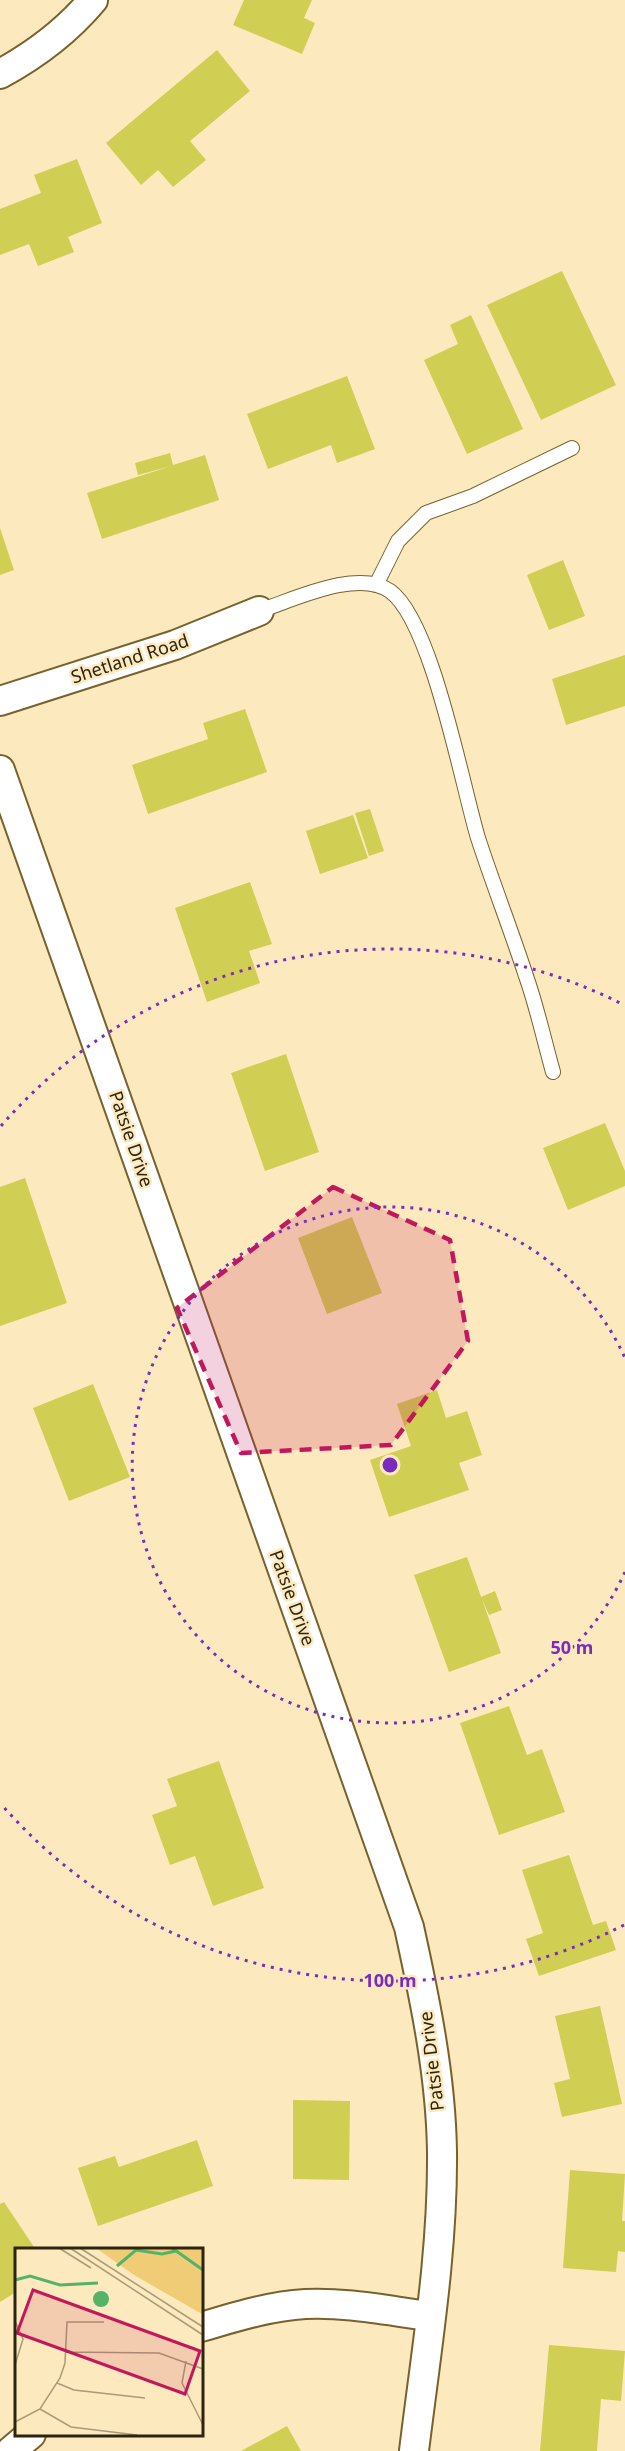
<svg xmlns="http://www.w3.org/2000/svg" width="625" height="2451" viewBox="0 0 625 2451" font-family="'Noto Sans',sans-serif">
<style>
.building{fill:#d1ce54}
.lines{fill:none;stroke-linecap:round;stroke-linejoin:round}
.service-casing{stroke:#77622e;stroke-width:16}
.minor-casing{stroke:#77622e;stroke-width:32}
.service{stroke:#fff;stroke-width:14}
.minor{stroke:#fff;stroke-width:28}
.marked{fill:#c2185b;fill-opacity:0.2;stroke:#c2185b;stroke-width:4.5;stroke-dasharray:12 8;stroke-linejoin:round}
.ring{fill:none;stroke:#7b2cbf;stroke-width:3;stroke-dasharray:3 6}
.labels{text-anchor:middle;stroke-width:5;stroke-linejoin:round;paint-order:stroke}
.street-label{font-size:18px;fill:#2d240f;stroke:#fceabe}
.inset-river{fill:none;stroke:#55b367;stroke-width:3}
.inset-road{fill:none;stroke:#a99b78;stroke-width:1.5}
.view{fill:#c2185b;fill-opacity:0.15;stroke:#c2185b;stroke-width:3}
.inset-edge{fill:none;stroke:#2d240f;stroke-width:3}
.centre{fill:#7b2cbf;stroke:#fceabe;stroke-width:3}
.ring-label{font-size:18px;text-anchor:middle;font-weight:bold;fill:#7b2cbf;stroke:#fceabe;stroke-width:5;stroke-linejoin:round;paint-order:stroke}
</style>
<rect width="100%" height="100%" fill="#fceabe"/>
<path class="building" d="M244,0H312L304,18L315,23L302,54L233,25Z
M217,50L250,91L190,141L206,160L173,187L158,170L141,185L106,143Z
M77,159L102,223L68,237L74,252L38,266L29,244L0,255V209L41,193L34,175Z
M562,271L616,385L541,420L487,305Z
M471,315L523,429L467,454L424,360L458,344L450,325Z
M347,376L375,449L337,463L331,445L268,469L247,414Z
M170,453L173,465L205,455L219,500L102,539L87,493L171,466L138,475L135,463Z
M0,528L14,570L0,575Z
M563,560L585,616L549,630L527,575Z
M625,655V706L566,725L552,679Z
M245,709L267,772L148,814L132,765L208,739L203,723Z
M370,809L384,851L369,856L355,813Z
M353,815L368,858L320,874L306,831Z
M250,882L272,944L249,951L260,983L207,1002L175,908Z
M286,1054L319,1152L265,1171L231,1073Z
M605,1123L625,1171V1186L568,1210L543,1148Z
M25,1178L67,1303L0,1326V1187Z
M352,1217L382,1293L327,1314L298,1238Z
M93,1384L130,1477L69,1501L33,1408Z
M437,1390L446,1418L467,1411L482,1455L459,1463L469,1490L389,1517L370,1460L411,1446L397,1404Z
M467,1557L501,1653L449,1672L414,1575Z
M495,1591L502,1610L489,1615L481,1597Z
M509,1706L527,1755L542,1749L565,1812L499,1835L460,1723Z
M219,1761L264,1888L213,1906L195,1856L170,1865L152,1815L177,1806L167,1779Z
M569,1855L593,1925L606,1921L616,1950L539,1976L526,1939L543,1933L522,1870Z
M600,2006L622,2104L562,2117L554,2083L570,2079L555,2016Z
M293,2100L350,2101L349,2180L293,2179Z
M197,2140L213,2186L98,2226L78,2168L115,2156L119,2167Z
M570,2170L625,2174L622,2221H625V2252L618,2251L616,2272L563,2268Z
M4,2202L36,2250H16V2292L0,2302V2204Z
M549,2345L625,2351L621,2401L601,2399L597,2451H540Z
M287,2426L301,2451H241Z"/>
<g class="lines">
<g class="service-casing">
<path id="service" d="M376,585L398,541L426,513L473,496L572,448
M259,611C293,600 358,568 390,591C432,621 462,785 478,838C493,884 511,930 526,976C537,1007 544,1040 553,1072"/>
</g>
<g class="minor-casing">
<path id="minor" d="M0,74C35,55 67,31 93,0
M0,701L175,645L259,611
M0,770L409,1927C425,2000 441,2076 442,2152C443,2252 426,2352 414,2451
M201,2327C235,2317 270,2306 305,2304C347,2302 389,2311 430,2316
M11,2451L31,2434"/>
</g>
<use href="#service" class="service"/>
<use href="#minor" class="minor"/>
</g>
<path class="marked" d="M333,1187L450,1240L468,1341L391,1445L241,1453L177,1308Z"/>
<g class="ring">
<path d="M625 1572A258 258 0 1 1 625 1358"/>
<path d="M624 1925A516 516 0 0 1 1 1804M1 1126A516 516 0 0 1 624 1005"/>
</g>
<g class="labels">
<g class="street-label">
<text transform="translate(130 659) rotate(-18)" y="6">Shetland Road</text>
<text transform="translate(131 1139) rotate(71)" y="6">Patsie Drive</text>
<text transform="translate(292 1598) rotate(70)" y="6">Patsie Drive</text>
<text transform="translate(432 2061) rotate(-97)" y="6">Patsie Drive</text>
</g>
</g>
<g transform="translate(15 2248)">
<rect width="188" height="188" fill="#fceabe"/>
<path d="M81,0H187V66L119,27Z" fill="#efcc75"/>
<path d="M78 51a8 8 0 1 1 16 0a8 8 0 1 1-16 0Z" fill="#55b367"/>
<path class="inset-river" d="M157,0L188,22M102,18L121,2L147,6L161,3M0,32L15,28L45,37L83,35"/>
<path class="inset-road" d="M44,0L76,20M55,0L188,87M65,0L188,79M0,73L8,91L0,117M50,104L144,105L188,121M171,113L167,135L188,177M42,135L59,142L130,150M25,161L56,179L122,187M0,174L25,161L45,130L50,115L52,74H89"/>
<path class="view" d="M18,42L185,103L170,146L2,85Z"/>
<rect width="188" height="188" class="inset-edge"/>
</g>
<circle cx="390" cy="1465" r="9" class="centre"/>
<g class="ring-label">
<text x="572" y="1654">50 m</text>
<text x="390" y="1987">100 m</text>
</g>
</svg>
